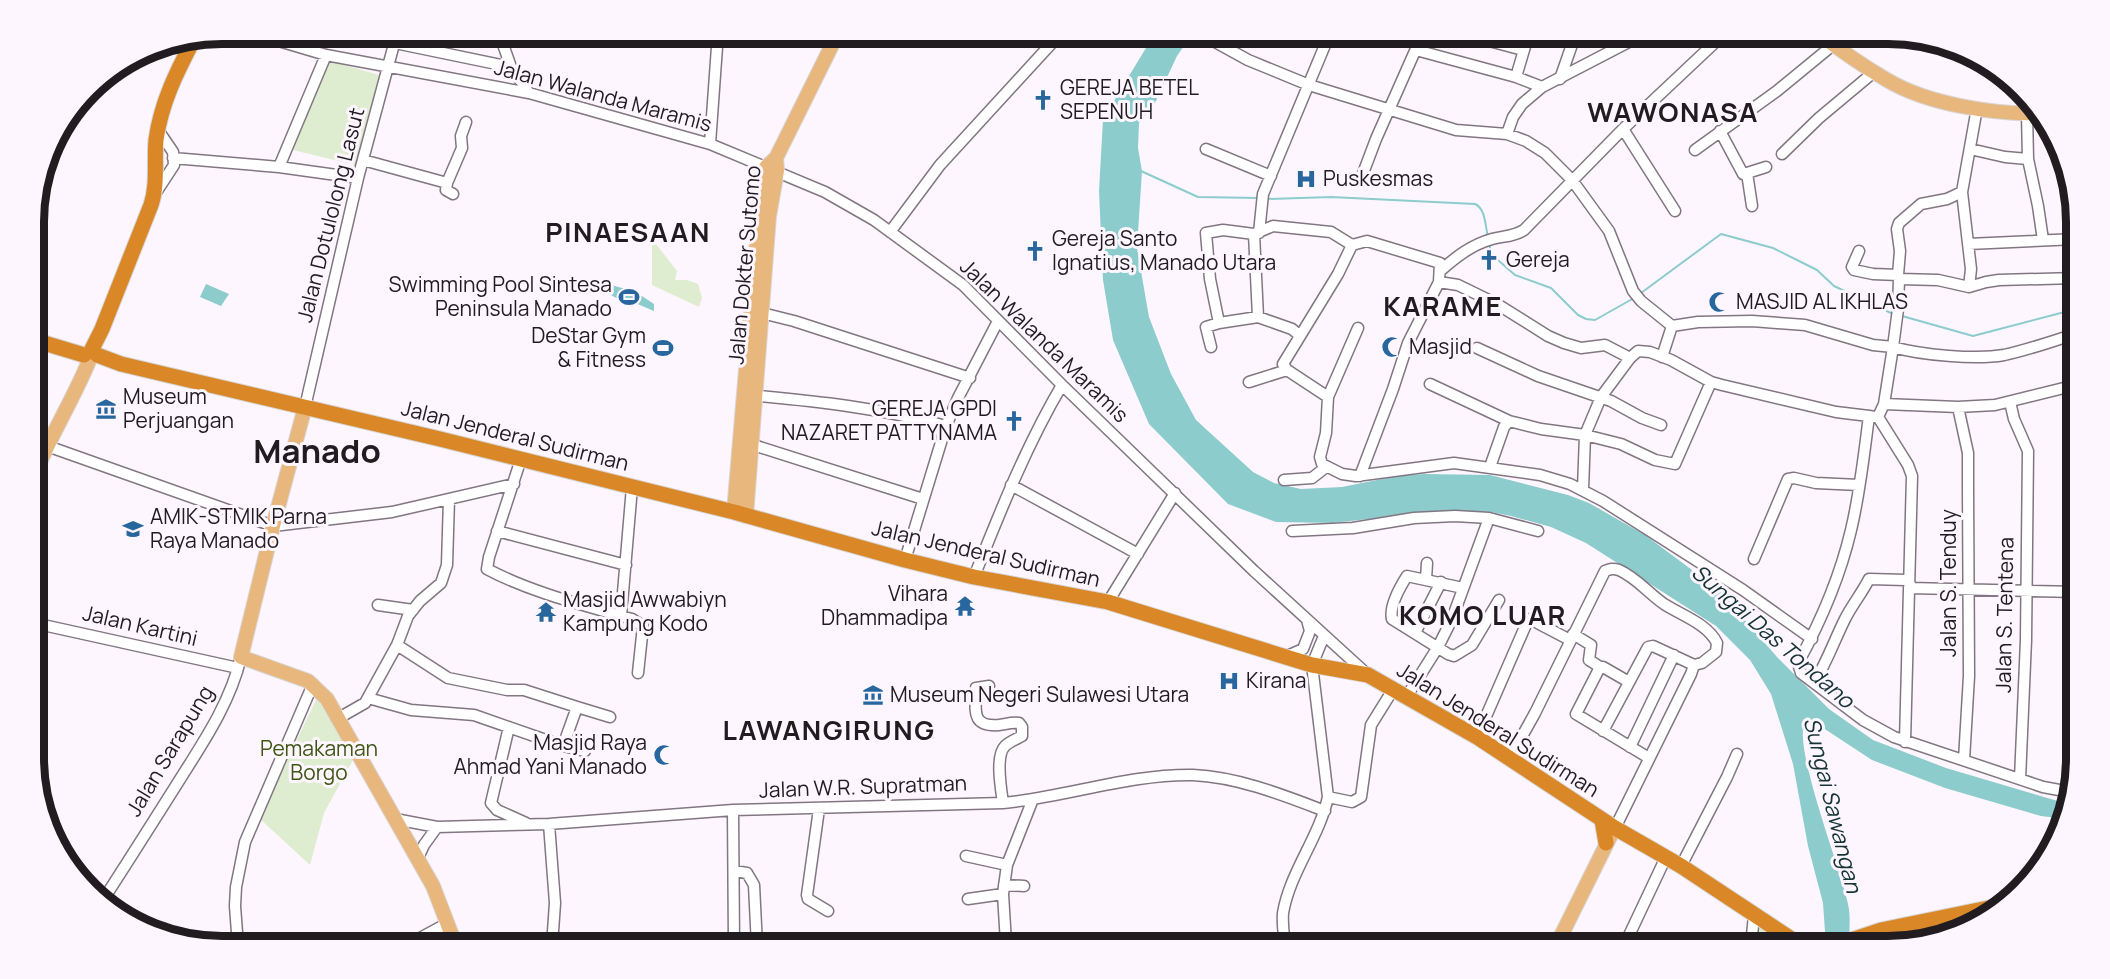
<svg xmlns="http://www.w3.org/2000/svg" width="2110" height="979" viewBox="0 0 2110 979" font-family="Manrope,sans-serif">
<style>
.green{fill:#deeccf}
.water{fill:#8ccccd}
.lines{fill:none;stroke-linecap:round;stroke-linejoin:round}
.stream{stroke:#8ccccd;stroke-width:2}
.minor-casing{stroke:#817681;stroke-width:13}
.major-casing{stroke:#d7d6d7;stroke-width:16}
.highway-casing{stroke:#d7d6d7;stroke-width:17}
.minor{stroke:#fff;stroke-width:10}
.major{stroke:#e8b77d;stroke-width:14}
.highway{stroke:#d98727;stroke-width:15}
.labels{text-anchor:middle;stroke-width:6;stroke-linejoin:round;paint-order:stroke}
.poi-label{font-size:21px;fill:#201c20;stroke:#fef6fe;text-anchor:start}
.street-label{font-size:21px;fill:#201c20;stroke:#fef6fe}
.park-label{font-size:21px;fill:#3e5616;stroke:#fef6fe}
.water-label{font-size:22px;font-style:italic;fill:#143435;stroke:#fef6fe}
.district-label{font-size:27px;font-weight:bold;letter-spacing:1.5px;fill:#201c20;stroke:#fef6fe}
.town-label{font-size:33px;font-weight:bold;fill:#201c20;stroke:#fef6fe}
.rim{fill:none;stroke:#201c20;stroke-width:8}
</style>
<rect width="100%" height="100%" fill="#fef6fe"/>
<path class="green" d="M327,60L379,75L355,165L293,150Z
M652,239L677,271L675,280H687L698,284L702,298L699,307L652,285Z
M317,698L353,760L324,813L310,865L259,818Z
M1755,918L1799,946H1753Z"/>
<path class="water" d="M1155,33H1193L1177,56L1154,105L1139,123L1138,148L1142,171L1137,248L1149,317L1171,374L1196,420L1253,472L1274,483L1301,489L1342,487L1397,476L1425,474L1490,475L1568,495L1589,503L1645,535L1719,590L1777,657L1829,709L1873,740L1946,768L2068,804L2065,819L2041,816L1945,788L1872,760L1811,720L1805,721C1792,746 1841,869 1848,904C1851,917 1849,932 1849,946H1826L1823,903L1808,846L1793,764L1771,694L1750,660L1716,626L1586,543L1551,527L1511,516L1491,512L1450,510L1332,523L1276,522L1228,504L1149,424L1113,340L1103,280L1099,191L1103,119Z
M206,284L229,294L221,306L200,297Z
M608,284L636,292L654,304V311L635,303L632,307L604,291Z"/>
<g class="lines">
<path class="stream" d="M1141,171L1198,197L1258,198
M1267,199L1331,197L1475,204C1486,209 1485,226 1488,237
M1489,242L1491,254L1515,275L1551,288L1578,315L1586,319L1595,320L1634,298
M1641,293L1721,234L1773,248L1817,270L1834,286L1893,314
M1902,316L1973,336L2076,309"/>
<g class="minor-casing">
<path id="minor" d="M252,33L326,55L529,93L710,144L825,192L874,220L963,285L1062,385L1254,571L1368,675
M499,33L511,67L529,93
M1199,33L1248,60L1309,85L1456,130L1507,134L1526,141L1545,153L1572,180L1609,231L1633,291L1641,301L1672,326L1698,322L1752,321L1805,325L1873,345L1893,347L1884,404L1878,417
M1459,33L1523,50
M395,43L511,67
M1416,50L1516,77L1542,87
M1516,77L1529,33
M1560,79L1576,33
M1977,108L1962,192L1947,199L1921,204L1899,223L1897,229L1900,251L1898,275L1899,279L1898,309L1893,347C1921,355 1976,360 2004,355C2028,350 2052,341 2076,334
M2027,114L2028,159L2038,206L2043,240
M1623,129L1675,211
M1720,131L1743,174L1747,173L1752,206
M1507,134L1513,117L1522,104L1542,87L1646,33
M710,144L718,33
M1206,149L1271,176
M1970,149L2005,157L2028,159
M1695,150L1777,91L1833,45
M1782,154L1819,118L1874,72
M173,158L279,167L358,178
M363,160L447,183L446,190L453,194
M279,167L326,55
M1747,173L1766,167
M1362,176L1376,139L1423,33
M447,183L462,148L461,136L466,122
M1962,192L1971,269L1969,287
M155,194L174,165L173,152L158,130
M890,232L940,165L1061,33
M1259,233L1263,194L1330,33
M1254,234L1258,317
M1968,244L2076,239
M1352,245L1338,274L1283,364L1287,370L1328,397L1326,433L1320,457L1322,464L1342,474L1356,476L1454,463L1540,475L1570,484L1603,501L1743,590L1812,639
M1859,251L1852,267L1854,270L1873,274L1898,275
M1440,271C1456,257 1471,245 1492,239C1503,236 1513,237 1524,230L1623,129L1725,33
M1899,279L1938,280L1969,287L1986,282L1999,280L2076,278
M762,313L794,321L970,378
M1219,323L1210,279L1206,233L1223,230L1254,234L1273,226L1331,232L1352,245L1367,241L1440,263L1439,282L1458,285L1497,304L1548,336L1564,343L1581,348L1605,345L1630,358L1638,351L1650,352L1671,360L1711,382L1722,385L1836,412L1869,416
M1211,347L1206,327L1219,323L1258,317L1292,329L1299,335
M1477,348L1538,376L1611,401L1642,418L1661,425
M1662,357L1672,326
M1249,382L1287,370
M1430,384L1509,421
M748,395C815,401 881,408 946,426
M1328,397L1358,328
M2010,402L2014,419L2028,451L2026,640L2020,779
M1884,404L1958,407L1995,405L2076,385
M305,407L358,178L397,33
M1958,407L1968,453V488L1969,676L1964,760
M1875,417L1869,416C1864,454 1860,493 1851,530C1840,577 1821,621 1798,663L1801,673L1863,720L1894,737L2043,787L2070,792
M1878,417L1908,465L1912,476L1905,742
M747,443L923,499
M50,447L273,526L392,512L514,484
M521,459L489,557L487,569C532,593 584,605 632,619L643,626L638,673
M1490,467L1504,427L1509,421L1541,429L1585,435L1601,397L1630,358
M1360,476L1393,389L1408,343L1439,282
M1284,480L1312,478L1326,467
M1011,485L1138,554
M1583,489L1585,435L1621,444L1655,460L1675,464L1711,382
M497,531L626,565
M1292,531L1353,528L1414,518L1455,516L1489,518L1538,531
M1754,559L1788,479L1794,478L1816,483L1859,485
M905,560L946,426L958,398L998,321
M974,577C1000,512 1026,446 1062,385
M1426,579L1427,563
M1463,588L1407,576C1400,587 1389,606 1392,619L1448,654L1454,656L1472,645L1499,600
M1910,588L2077,592
M1108,602L1175,493
M378,605L413,610
M621,616L632,487
M34,623L238,668
M1415,633L1441,582
M1573,634L1591,645L1589,660L1600,667
M397,645L448,678L507,690H524L577,707L563,746
M1285,657L1303,649L1310,631L1307,620
M1629,682L1603,667H1600L1576,714L1649,758
M1814,683C1827,662 1834,641 1845,619C1852,605 1862,593 1869,579L1906,580L1910,584
M989,686L976,688C976,710 970,727 999,725C1006,724 1012,722 1019,723L1022,727V736C1017,739 1010,741 1005,746C995,756 1001,789 1003,803
M1407,696L1438,647L1452,619L1489,518
M368,698L411,710L474,715L563,746L585,751
M577,707L610,717
M337,719L365,703L397,645L408,616L420,601L441,583L447,565L449,499
M509,727L491,803L497,810L526,823
M1603,731L1648,647L1653,646L1694,665L1691,674L1615,828
M1477,737L1528,620L1530,619L1570,640
M1630,747L1674,655
M1510,758L1535,713L1605,571C1610,569 1613,568 1619,570C1637,578 1648,593 1664,604C1681,615 1708,624 1717,643L1716,652L1702,663L1694,665
M1328,797L1352,802L1361,797L1371,725L1394,688
M819,809L807,895L808,899L828,911
M733,810L734,946
M395,819L437,827L549,824L733,810L1003,803C1067,797 1128,774 1193,775C1238,777 1283,795 1325,811
M549,824L555,903L552,946
M966,856L1007,865
M418,858L424,845L437,827
M1681,866L1727,777L1737,754
M734,871L747,873L754,885L757,946
M1004,885L1024,886
M105,897C129,860 153,822 177,784C202,744 230,704 241,657
M968,899L1003,894
M1881,930L1886,946
M1010,943H1006L1003,894L1007,865L1033,799
M238,946L235,906L236,887L245,842L313,684
M409,946L411,943L448,923
M1285,946C1284,935 1282,924 1283,913C1290,872 1319,838 1328,797L1312,665L1324,636
M1624,946L1666,857
M1751,946L1754,915"/>
</g>
<g class="major-casing">
<path id="major" d="M1818,33C1840,50 1863,66 1887,80C1927,104 1995,115 2041,113
M305,407L273,526L241,657L308,681L327,699L433,886L456,946
M34,476C50,436 73,400 89,361
M734,512L756,251L766,167L776,158
M746,516L769,216L777,171L776,158L838,33
M1556,946L1611,835"/>
</g>
<g class="highway-casing">
<path id="highway" d="M34,340L84,355
M92,349L102,329L151,205C158,184 154,162 156,140C161,103 177,71 194,39
M97,355L121,364L440,439L734,512L905,560L974,577L1108,602L1312,665L1368,675L1477,737L1615,828L1681,866L1802,946
M1602,820L1606,843
M1833,946L1881,930L2003,905"/>
</g>
<use href="#minor" class="minor"/>
<use href="#major" class="major"/>
<use href="#highway" class="highway"/>
</g>
<defs>
<g id="church-bare" transform="scale(1.62)"><path d="M-1.2-6h2.4v3.5h3.3v2.4h-3.3V6h-2.4V-.1h-3.3v-2.4h3.3Z" fill="#27679d" stroke="#fef6fe" stroke-width="2.5" paint-order="stroke"/></g>
<g id="hospital-bare" transform="scale(1.62)"><path d="M-5-5h3v3.5h4V-5h3V5h-3V1.5h-4V5h-3Z" fill="#27679d" stroke="#fef6fe" stroke-width="2.5" paint-order="stroke"/></g>
<g id="stadium-bare" transform="scale(1.62)"><path d="M0-5a6.5 5 0 1 0 0 10a6.5 5 0 1 0 0-10ZM-3.5-1.8h7v3.6h-7Z" fill="#27679d" stroke="#fef6fe" stroke-width="2.5" paint-order="stroke"/></g>
<g id="mosque-bare" transform="scale(1.62)"><path d="M3.5-4.9A6 6 0 1 0 3.5 4.9A5 5 0 1 1 3.5-4.9Z" fill="#27679d" stroke="#fef6fe" stroke-width="2.5" paint-order="stroke"/></g>
<g id="museum-bare" transform="scale(1.62)"><path d="M0-6L6-3V-2H-6V-3ZM-5-1h2V3h-2ZM-1-1h2V3h-2ZM3-1h2V3H3ZM-6 4H6V6H-6Z" fill="#27679d" stroke="#fef6fe" stroke-width="2.5" paint-order="stroke"/></g>
<g id="university-bare" transform="scale(1.62)"><path d="M0-5L7-2L0 1L-7-2ZM-4 1L0 2.5L4 1V4Q0 6-4 4Z" fill="#27679d" stroke="#fef6fe" stroke-width="2.5" paint-order="stroke"/></g>
<g id="temple-bare" transform="scale(1.62)"><path d="M0-6L5-2H3V0L6.5 2.5H4V6H1.5V3h-3V6H-4V2.5H-6.5L-3 0V-2H-5Z" fill="#27679d" stroke="#fef6fe" stroke-width="2.5" paint-order="stroke"/></g>
</defs>
<g fill-rule="evenodd">
<use href="#church-bare" x="1043" y="100"/>
<use href="#hospital-bare" x="1306" y="179"/>
<use href="#church-bare" x="1035" y="251"/>
<use href="#church-bare" x="1489" y="260"/>
<use href="#stadium-bare" x="629" y="297"/>
<use href="#mosque-bare" x="1719" y="302"/>
<use href="#mosque-bare" x="1392" y="347"/>
<use href="#stadium-bare" x="663" y="348"/>
<use href="#museum-bare" x="106" y="409"/>
<use href="#church-bare" x="1014" y="421"/>
<use href="#university-bare" x="133" y="529"/>
<use href="#temple-bare" x="965" y="606"/>
<use href="#temple-bare" x="546" y="612"/>
<use href="#hospital-bare" x="1229" y="681"/>
<use href="#museum-bare" x="873" y="695"/>
<use href="#mosque-bare" x="664" y="755"/>
</g>
<g class="labels">
<g class="poi-label">
<text x="1060" y="95">GEREJA BETEL<tspan x="1060" dy="24">SEPENUH</tspan></text>
<text x="1323" y="186">Puskesmas</text>
<text x="1052" y="246">Gereja Santo<tspan x="1052" dy="24">Ignatius, Manado Utara</tspan></text>
<text x="1506" y="267">Gereja</text>
<text x="612" y="292" text-anchor="end">Swimming Pool Sintesa<tspan x="612" dy="24">Peninsula Manado</tspan></text>
<text x="1736" y="309">MASJID AL IKHLAS</text>
<text x="646" y="343" text-anchor="end">DeStar Gym<tspan x="646" dy="24">&amp; Fitness</tspan></text>
<text x="1409" y="354">Masjid</text>
<text x="123" y="404">Museum<tspan x="123" dy="24">Perjuangan</tspan></text>
<text x="997" y="416" text-anchor="end">GEREJA GPDI<tspan x="997" dy="24">NAZARET PATTYNAMA</tspan></text>
<text x="150" y="524">AMIK-STMIK Parna<tspan x="150" dy="24">Raya Manado</tspan></text>
<text x="948" y="601" text-anchor="end">Vihara<tspan x="948" dy="24">Dhammadipa</tspan></text>
<text x="563" y="607">Masjid Awwabiyn<tspan x="563" dy="24">Kampung Kodo</tspan></text>
<text x="1246" y="688">Kirana</text>
<text x="890" y="702">Museum Negeri Sulawesi Utara</text>
<text x="647" y="750" text-anchor="end">Masjid Raya<tspan x="647" dy="24">Ahmad Yani Manado</tspan></text>
</g>
<g class="street-label">
<text transform="translate(603 96) rotate(15)" y="7">Jalan Walanda Maramis</text>
<text transform="translate(331 215) rotate(-76)" y="7">Jalan Dotulolong Lasut</text>
<text transform="translate(745 265) rotate(-85)" y="7">Jalan Dokter Sutomo</text>
<text transform="translate(1044 341) rotate(44)" y="7">Jalan Walanda Maramis</text>
<text transform="translate(515 436) rotate(14)" y="7">Jalan Jenderal Sudirman</text>
<text transform="translate(986 554) rotate(13)" y="7">Jalan Jenderal Sudirman</text>
<text transform="translate(1949 583) rotate(-90)" y="7">Jalan S. Tenduy</text>
<text transform="translate(2005 615) rotate(-89)" y="7">Jalan S. Tentena</text>
<text transform="translate(140 626) rotate(13)" y="7">Jalan Kartini</text>
<text transform="translate(1498 730) rotate(32)" y="7">Jalan Jenderal Sudirman</text>
<text transform="translate(170 751) rotate(-59)" y="7">Jalan Sarapung</text>
<text transform="translate(863 787) rotate(-2)" y="7">Jalan W.R. Supratman</text>
</g>
<g class="park-label">
<text x="319" y="756">Pemakaman<tspan x="319" dy="24">Borgo</tspan></text>
</g>
<g class="water-label">
<text transform="translate(1773 636) rotate(41)" y="8">Sungai Das Tondano</text>
<text transform="translate(1833 805) rotate(76)" y="8">Sungai Sawangan</text>
</g>
<g class="district-label">
<text x="1673" y="122">WAWONASA</text>
<text x="628" y="242">PINAESAAN</text>
<text x="1443" y="316">KARAME</text>
<text x="1483" y="625">KOMO LUAR</text>
<text x="829" y="740">LAWANGIRUNG</text>
</g>
<g class="town-label">
<text x="317" y="463">Manado</text>
</g>
</g>
<path d="M0 0H2110V979H0ZM222 44H1888A178 178 0 0 1 2066 222V758A178 178 0 0 1 1888 936H222A178 178 0 0 1 44 758V222A178 178 0 0 1 222 44Z" fill="#fef6fe" fill-rule="evenodd"/>
<path class="rim" d="M222 44H1888A178 178 0 0 1 2066 222V758A178 178 0 0 1 1888 936H222A178 178 0 0 1 44 758V222A178 178 0 0 1 222 44Z"/>
</svg>
